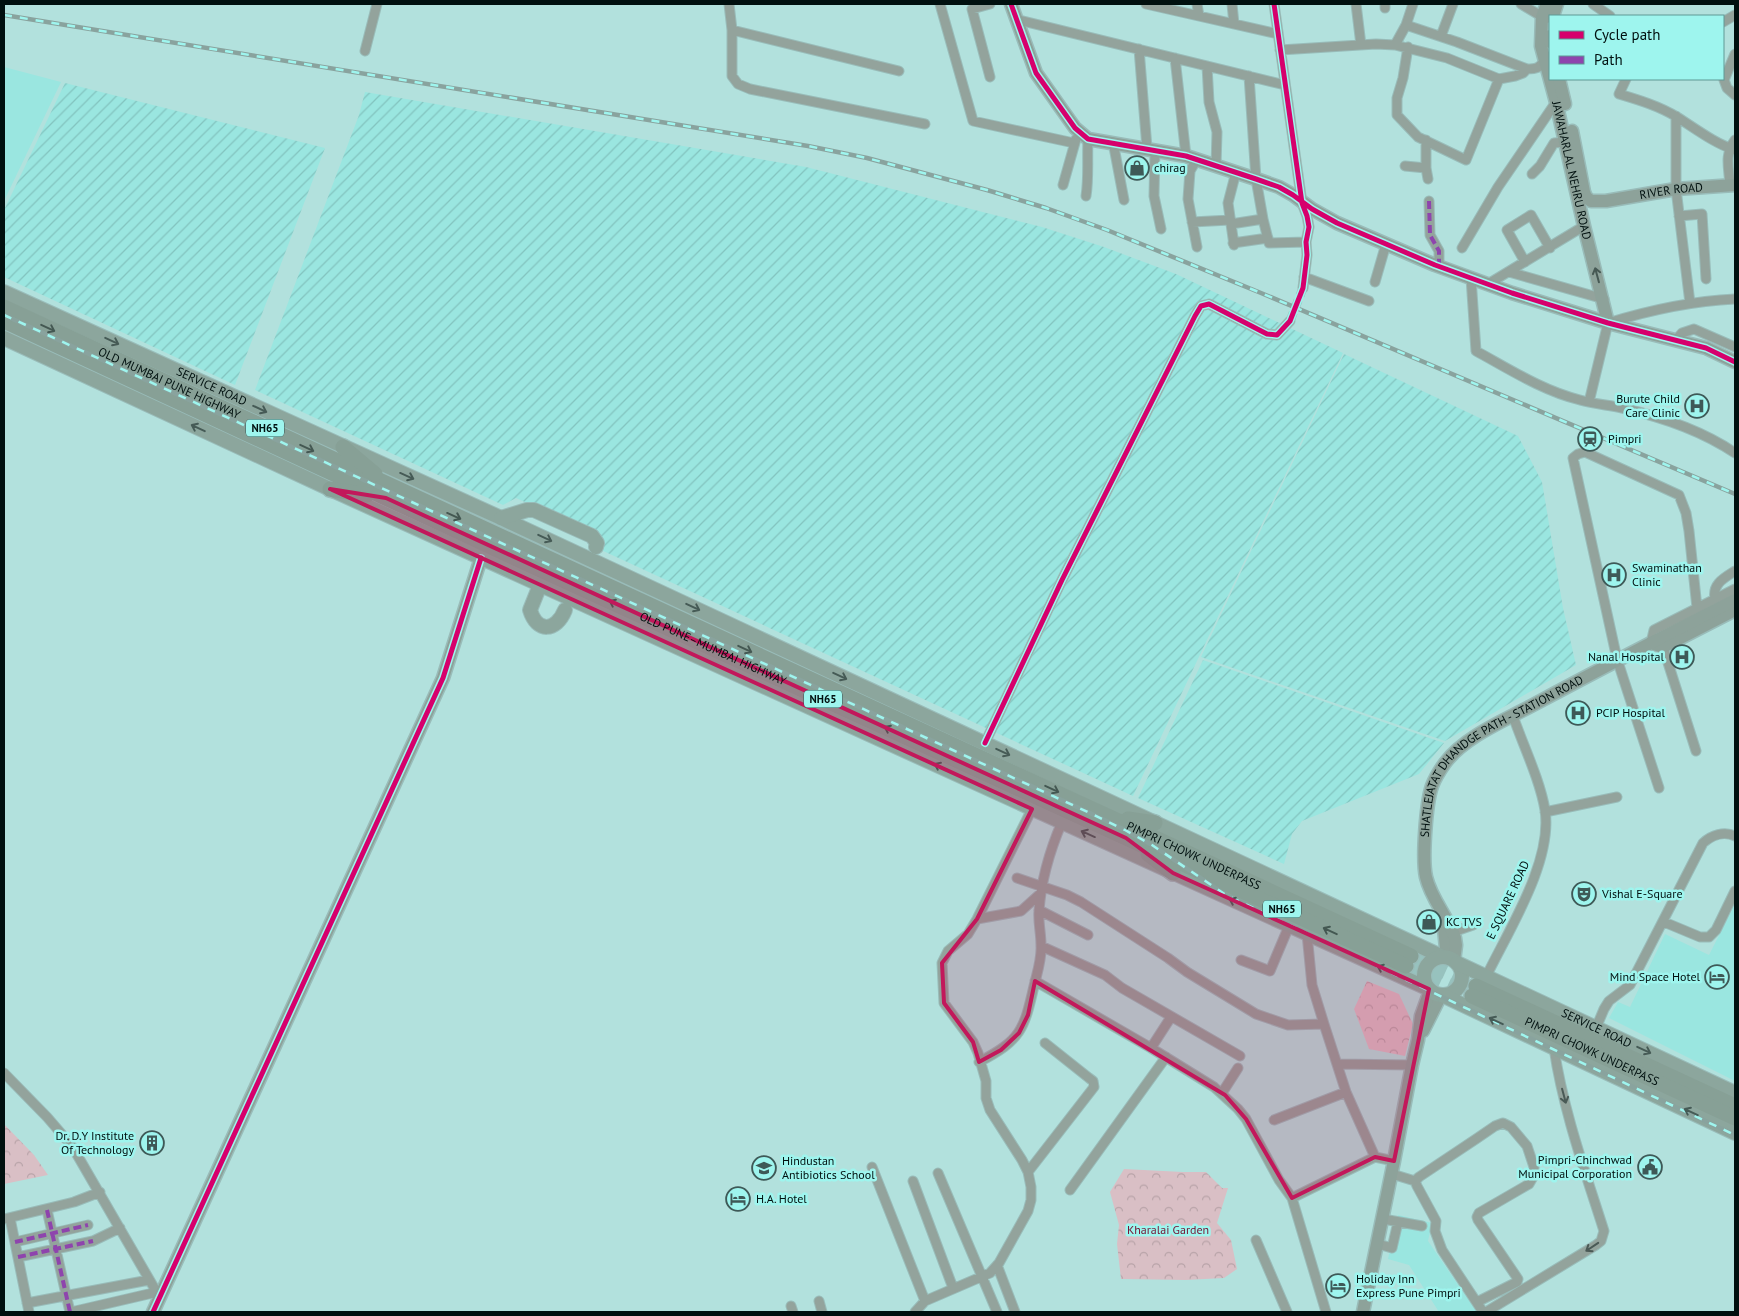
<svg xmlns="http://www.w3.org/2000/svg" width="1739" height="1316" viewBox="0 0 1739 1316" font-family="'PT Sans',sans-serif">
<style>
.built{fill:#9ae6e0}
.industrial{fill:url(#industrial-furrows)}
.park{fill:url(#park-crowns)}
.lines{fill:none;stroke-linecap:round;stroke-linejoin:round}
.street-tunnel{stroke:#97c2be;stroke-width:9;stroke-dasharray:9 4.5;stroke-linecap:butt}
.highway-tunnel{stroke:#97c2be;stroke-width:15;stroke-dasharray:15 8;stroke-linecap:butt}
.street-casing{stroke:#99bcb9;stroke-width:11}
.secondary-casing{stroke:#99bcb9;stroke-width:15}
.primary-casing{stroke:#99bcb9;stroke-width:16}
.highway-casing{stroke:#99bcb9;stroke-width:18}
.street{stroke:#93a39c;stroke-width:9}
.secondary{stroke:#8da29a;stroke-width:12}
.primary{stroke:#8ca69d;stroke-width:14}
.highway{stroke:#87a096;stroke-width:15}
.rail-casing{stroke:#89a39e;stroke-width:4.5}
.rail{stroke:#9ef5ee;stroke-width:2.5;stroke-dasharray:8;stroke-linecap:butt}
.quiet{stroke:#8e44ad;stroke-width:4;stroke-dasharray:8 4;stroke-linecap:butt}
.cycleway-casing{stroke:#9ef5ee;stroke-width:8}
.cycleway{stroke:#d6006c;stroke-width:5}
.oneway{stroke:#465954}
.oneway2{stroke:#445852}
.oneway3{stroke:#465b56}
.oneway4{stroke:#4a5a56}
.marked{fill:#c2185b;fill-opacity:0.2;stroke:#c2185b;stroke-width:4;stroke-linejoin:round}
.labels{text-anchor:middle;stroke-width:5;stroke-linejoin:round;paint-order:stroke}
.shield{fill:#9ef5ee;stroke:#2f5552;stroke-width:1}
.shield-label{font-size:11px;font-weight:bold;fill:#00100f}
.poi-label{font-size:12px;fill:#00100f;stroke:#9ef5ee;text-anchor:start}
.street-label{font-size:12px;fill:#00100f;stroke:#9ef5ee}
.park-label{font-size:12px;fill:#751231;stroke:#9ef5ee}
</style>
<defs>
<pattern id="industrial-furrows" width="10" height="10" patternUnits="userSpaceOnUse" patternTransform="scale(1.25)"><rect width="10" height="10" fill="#9ae6e0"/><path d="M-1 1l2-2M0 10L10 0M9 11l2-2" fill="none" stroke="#83c4bf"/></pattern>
<pattern id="park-crowns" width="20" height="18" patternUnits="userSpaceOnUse" patternTransform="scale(1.25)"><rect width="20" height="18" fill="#d9bfc5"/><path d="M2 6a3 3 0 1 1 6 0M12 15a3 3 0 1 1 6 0" fill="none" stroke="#b8a3a8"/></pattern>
</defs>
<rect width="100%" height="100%" fill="#b2e1dd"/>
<path class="built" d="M4,67L61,82L4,201Z
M1735,904V1081L1609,1018L1618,1002L1630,1007L1665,934L1709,955Z
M1398,1215L1432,1223L1428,1241L1477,1312H1439L1409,1265L1388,1259Z"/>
<path class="industrial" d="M65,83L325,148L235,385L4,277V210Z
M365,92L806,167L1042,227L1104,247L1176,274L1343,353L1133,796L599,549L596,534L516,498L503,505L255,390L359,115Z
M1344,354L1518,436L1542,482L1563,608L1576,665L1445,741L1201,657Z
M1203,660L1444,743L1419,774L1302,821L1292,834L1284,864L1138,798Z"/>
<path class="park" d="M1367,981L1399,994L1413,1024L1405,1056L1369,1049L1354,1009Z
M4,1124L34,1155L48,1175L4,1184Z
M1124,1169L1183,1172H1206L1222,1188H1228L1217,1223L1231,1240L1237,1269L1224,1278L1186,1280L1121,1279L1117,1244L1119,1225L1110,1192Z"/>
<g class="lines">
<path class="street-tunnel" d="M1290,321L1303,288"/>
<path class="highway-tunnel" d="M1411,956L1476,986
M1406,966L1472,996"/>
<g class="street-casing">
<path id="street" d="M729,4L732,30V76L738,84L750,89L925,124
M940,4L973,121L1074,143
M990,4L972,9L990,77
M1146,4L1278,34
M1197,4L1199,16
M1232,4L1234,24
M1274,4L1302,203L1307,216L1309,227L1306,242L1307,255L1303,288
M1356,4L1361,45
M1385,4V8
M1521,4L1546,19
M1593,4L1610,16
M1015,19L1285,85
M1723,22L1735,15
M1406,25L1457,42L1527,69
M732,30L899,71
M1441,36L1453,4
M1395,45L1406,25L1413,4
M1408,47L1403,78L1397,98V115L1418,137L1466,160L1499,79
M1139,49L1147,148
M1280,50L1376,44L1395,45L1447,58L1499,79L1515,76L1523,73L1527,69C1536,69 1540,68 1545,60
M365,51L377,4
M1735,54L1724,80L1727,88L1735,95
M1175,58L1186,156
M1207,66L1209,102L1217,132L1216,166
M1626,79L1619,94C1639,100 1659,106 1677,117C1696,129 1714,143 1735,150
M1676,116V189L1690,303
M1113,142L1124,200
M1155,150L1154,196L1161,229
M1197,159L1190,171L1188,199L1197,247
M1405,166L1426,168V140
M1426,168L1428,179
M1532,174L1540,166L1554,143L1565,142
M1063,185L1076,139
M1730,185C1729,168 1724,155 1735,140
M1086,196C1089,177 1087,158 1088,139
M1429,201L1430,235L1439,251V266
M1679,216L1702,214L1706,279
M1263,219L1269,243L1306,242
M1192,222L1230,220
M1231,224L1263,219L1256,179L1249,76
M1233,243L1268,238
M1234,245L1228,203L1236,172
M1462,248L1498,187L1556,102
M1525,262L1507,230L1531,215L1550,248
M1509,272L1604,299
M1304,277L1369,301
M1471,278L1476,351C1509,369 1543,391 1580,400C1594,404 1608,405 1622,408C1662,417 1701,430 1735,453
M1375,282L1386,244
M1488,284L1584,226
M1676,340L1682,333L1694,329L1735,347
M1589,402L1608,323C1650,310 1692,301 1735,299
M1715,599C1712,584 1724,578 1735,571
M1651,643L1654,630L1735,589
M1663,647L1696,751
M985,743L1062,580L1195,316L1201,306L1209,304L1267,334L1277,335L1290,321
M1659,788L1617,659L1573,458L1578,454L1585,452L1679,495L1686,513L1689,531L1697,608
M1545,812L1617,797
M1017,878L1067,895L1081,902L1168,958L1187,972L1256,1014L1288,1025L1324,1024
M1039,910L1088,935
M977,919L1021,911L1041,893
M1664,922L1700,937H1709L1716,930L1735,891
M1453,932L1473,925
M1307,934L1312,985L1324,1024L1346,1092L1375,1157L1394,1161
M1041,946L1105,975L1122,988L1240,1056
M1241,960L1270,971L1289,926
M1486,977C1508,931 1553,862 1545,810C1540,780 1523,745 1513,716
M1035,981L1151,1048L1214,1087L1238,1109L1246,1119L1279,1180L1292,1198L1326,1312
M1596,1028L1604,1009L1609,1001L1630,985L1703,843C1712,835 1724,831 1735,836
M1151,1048L1171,1017
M979,1062C1021,1040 1024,1030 1034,986C1037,973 1042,959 1041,945C1041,933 1038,922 1039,911C1041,881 1050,850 1062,822
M1337,1064L1412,1065
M4,1073L47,1117L72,1146L160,1298
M1222,1093L1238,1068
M1274,1120L1346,1092
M872,1167L925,1301
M1028,1172L1094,1087L1093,1081L1089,1078L1045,1043
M938,1173L997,1312
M1392,1174L1415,1181
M913,1181L953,1288
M1070,1190L1166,1057
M1292,1198L1375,1157
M47,1210L70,1312
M10,1218L29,1312
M4,1219L74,1202L100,1192
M1383,1219L1422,1226
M1256,1240L1287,1312
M15,1242L88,1225
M1378,1244L1392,1248L1398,1222
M18,1257L93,1241L120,1228
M997,1265L1015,1312
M819,1301L822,1312
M1477,1302L1517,1282L1518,1279L1478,1220L1477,1217L1479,1213L1529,1184L1533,1177L1534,1167L1527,1146L1511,1127L1503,1123L1495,1126L1476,1139L1419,1177L1415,1181L1417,1186L1436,1221L1435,1231L1442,1250L1483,1312
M27,1303L149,1280
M791,1306L793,1312
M71,1312L157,1292
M915,1312L925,1301L990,1273L999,1263L1028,1211L1031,1200V1187L1028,1172L1022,1160L990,1110L986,1098V1081L978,1053L973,1042L944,1003L942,963L948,951L968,934L977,919L1032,809
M1486,1312L1596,1245L1601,1241L1604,1231C1585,1171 1563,1110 1554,1048"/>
</g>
<g class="secondary-casing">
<g id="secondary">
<path d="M1011,4L1036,73L1075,128L1088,139L1186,156L1256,179L1279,187L1293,195L1312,209L1337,223L1435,265L1512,293L1608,323L1706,348L1735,362"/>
<path id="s1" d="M1547,4L1542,17L1541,46L1556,102L1584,226L1608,323"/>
<path d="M1553,16L1557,4"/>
<path d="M1550,36V42"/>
<path d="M1559,79L1565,104"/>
<path id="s2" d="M1572,131L1584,192L1586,197L1591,201H1606L1676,189L1735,185"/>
<path d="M1651,643L1663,647L1735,610"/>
<path d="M1443,919L1447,958"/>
<path id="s3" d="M1454,961L1456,945L1455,938C1448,917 1431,899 1426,877C1422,859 1426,803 1432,786C1435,778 1440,770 1445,763C1464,737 1505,720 1533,705C1600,669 1668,634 1735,600"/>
<path d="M1423,1031L1441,995"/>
<path d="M153,1312L443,678L481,558"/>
<path d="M1363,1312L1394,1161L1412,1065L1418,1040L1421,1016L1430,991"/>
</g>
</g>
<g class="primary-casing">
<g id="primary">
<path id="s4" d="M4,292L501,518L1443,957"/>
<path d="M4,338L330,489L1429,989"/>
<path d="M501,518L527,510H534L592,536L597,543L596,547"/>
<path d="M540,585L530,610C537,633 556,632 565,610"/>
<circle cx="1443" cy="976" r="19"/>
<path id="s5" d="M1457,963L1735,1093"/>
<path d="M1442,995L1735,1133"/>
</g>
</g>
<g class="highway-casing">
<g id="highway">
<path id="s6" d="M4,307L1411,956"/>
<path id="s7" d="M4,321L519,560L1406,966"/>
<path d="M343,447L375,474"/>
<path d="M330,489L367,495"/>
<path d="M1128,819L1155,823"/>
<path d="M1148,854L1173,873"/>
<path d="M1476,986L1735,1106"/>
<path id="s8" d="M1472,996L1735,1118"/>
</g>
</g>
<use href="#street" class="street"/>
<use href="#secondary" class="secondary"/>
<use href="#primary" class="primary"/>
<use href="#highway" class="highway"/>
<g class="rail-casing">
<path id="rail" d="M4,15L808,146L867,158L987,190L1046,208L1107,230L1261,293L1735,494
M4,315L1090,813L1125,830L1152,845L1226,895L1735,1135"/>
</g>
<use href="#rail" class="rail"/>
<path class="quiet" d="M1429,201L1430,235L1439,251V266
M47,1210L70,1312
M15,1242L88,1225
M18,1257L93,1241"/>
<g class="cycleway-casing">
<path id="cycleway" d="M1011,4L1036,73L1075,128L1088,139L1186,156L1256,179L1279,187L1293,195L1312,209L1337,223L1435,265L1512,293L1608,323L1706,348L1735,362
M985,743L1062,580L1195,316L1201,306L1209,304L1267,334L1277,335L1290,321L1303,288L1307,255L1306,242L1309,227L1307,216L1302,203L1274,4
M153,1312L443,678L481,558"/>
</g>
<use href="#cycleway" class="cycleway"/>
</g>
<defs><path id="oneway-shaft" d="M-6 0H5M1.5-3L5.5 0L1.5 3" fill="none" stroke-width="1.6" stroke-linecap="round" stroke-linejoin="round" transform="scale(1.25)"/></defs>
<use class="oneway" href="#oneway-shaft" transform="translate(1597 275) rotate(-105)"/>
<g class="oneway2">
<use href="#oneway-shaft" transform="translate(48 328) rotate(25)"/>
<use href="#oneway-shaft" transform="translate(307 448) rotate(25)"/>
<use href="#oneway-shaft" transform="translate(454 516) rotate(24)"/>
<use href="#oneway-shaft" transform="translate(616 604) rotate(-155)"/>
<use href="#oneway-shaft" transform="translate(745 649) rotate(25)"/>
<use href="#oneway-shaft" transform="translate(891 730) rotate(-155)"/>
<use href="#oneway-shaft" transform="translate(1052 789) rotate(25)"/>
<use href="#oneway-shaft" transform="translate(1330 931) rotate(-155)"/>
</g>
<g class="oneway3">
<use href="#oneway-shaft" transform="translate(112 341) rotate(25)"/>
<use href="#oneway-shaft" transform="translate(260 409) rotate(25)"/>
<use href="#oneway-shaft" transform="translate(198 428) rotate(-155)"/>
<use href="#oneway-shaft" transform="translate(407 476) rotate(24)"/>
<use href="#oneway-shaft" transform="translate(545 538) rotate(25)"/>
<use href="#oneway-shaft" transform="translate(693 607) rotate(25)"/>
<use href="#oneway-shaft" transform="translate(840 676) rotate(25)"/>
<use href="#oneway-shaft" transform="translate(1003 752) rotate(25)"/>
<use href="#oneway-shaft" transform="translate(941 767) rotate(-155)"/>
<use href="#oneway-shaft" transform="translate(1088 834) rotate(-156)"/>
<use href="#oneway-shaft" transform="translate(1236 902) rotate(-156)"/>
<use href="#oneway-shaft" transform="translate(1384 969) rotate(-156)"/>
<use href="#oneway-shaft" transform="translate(1496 1021) rotate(-155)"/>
<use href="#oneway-shaft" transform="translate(1644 1050) rotate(25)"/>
<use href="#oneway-shaft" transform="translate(1691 1112) rotate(-155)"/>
</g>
<g class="oneway4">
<use href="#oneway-shaft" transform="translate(1564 1096) rotate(75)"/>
<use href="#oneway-shaft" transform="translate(1592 1247) rotate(146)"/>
</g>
<path class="marked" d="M330,489L386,498L1126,838L1173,873L1429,989L1394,1161L1375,1157L1292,1198L1246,1119L1225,1095L1035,981L1028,1015L1019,1033L1001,1050L979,1062L973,1042L944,1003L942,963L977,919L1032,809Z"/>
<defs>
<g id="shop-ring" transform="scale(1.25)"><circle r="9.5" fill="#9ef5ee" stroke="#3e5957" stroke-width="1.5"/><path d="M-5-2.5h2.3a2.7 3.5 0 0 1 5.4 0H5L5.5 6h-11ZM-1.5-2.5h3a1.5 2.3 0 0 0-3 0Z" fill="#3e5957"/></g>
<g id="hospital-ring" transform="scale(1.25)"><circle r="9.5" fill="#9ef5ee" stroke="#3e5957" stroke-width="1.5"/><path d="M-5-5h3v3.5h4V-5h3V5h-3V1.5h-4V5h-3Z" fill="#3e5957"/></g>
<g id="station-ring" transform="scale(1.25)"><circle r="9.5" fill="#9ef5ee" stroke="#3e5957" stroke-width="1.5"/><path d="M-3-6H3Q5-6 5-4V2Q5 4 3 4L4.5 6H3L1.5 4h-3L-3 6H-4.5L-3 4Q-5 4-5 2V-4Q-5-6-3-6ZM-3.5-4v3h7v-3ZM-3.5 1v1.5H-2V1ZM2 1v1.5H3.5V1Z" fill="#3e5957"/></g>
<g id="theatre-ring" transform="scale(1.25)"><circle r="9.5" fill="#9ef5ee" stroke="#3e5957" stroke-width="1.5"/><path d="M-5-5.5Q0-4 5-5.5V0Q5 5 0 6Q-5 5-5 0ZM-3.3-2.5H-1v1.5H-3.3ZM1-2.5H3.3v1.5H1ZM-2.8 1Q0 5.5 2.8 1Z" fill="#3e5957"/></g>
<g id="hotel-ring" transform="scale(1.25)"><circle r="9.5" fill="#9ef5ee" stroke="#3e5957" stroke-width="1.5"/><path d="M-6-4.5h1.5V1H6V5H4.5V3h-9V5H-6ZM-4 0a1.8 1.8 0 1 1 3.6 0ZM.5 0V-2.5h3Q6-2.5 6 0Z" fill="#3e5957"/></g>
<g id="building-ring" transform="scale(1.25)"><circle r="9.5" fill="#9ef5ee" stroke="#3e5957" stroke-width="1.5"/><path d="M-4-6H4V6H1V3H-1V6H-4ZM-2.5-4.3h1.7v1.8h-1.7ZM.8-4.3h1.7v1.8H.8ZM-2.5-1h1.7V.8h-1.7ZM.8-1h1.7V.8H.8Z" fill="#3e5957"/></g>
<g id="civic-ring" transform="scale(1.25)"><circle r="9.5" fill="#9ef5ee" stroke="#3e5957" stroke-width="1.5"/><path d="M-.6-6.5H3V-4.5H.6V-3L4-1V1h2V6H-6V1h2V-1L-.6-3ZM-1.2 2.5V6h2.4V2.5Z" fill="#3e5957"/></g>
<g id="school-ring" transform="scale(1.25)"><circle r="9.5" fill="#9ef5ee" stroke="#3e5957" stroke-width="1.5"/><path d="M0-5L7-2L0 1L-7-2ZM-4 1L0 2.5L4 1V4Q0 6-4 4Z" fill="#3e5957"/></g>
</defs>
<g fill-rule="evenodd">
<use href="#shop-ring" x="1137" y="168"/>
<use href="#hospital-ring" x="1697" y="406"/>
<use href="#station-ring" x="1590" y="439"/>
<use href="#hospital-ring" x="1614" y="575"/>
<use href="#hospital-ring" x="1682" y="657"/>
<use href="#hospital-ring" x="1578" y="713"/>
<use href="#theatre-ring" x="1584" y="894"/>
<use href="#shop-ring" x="1429" y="922"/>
<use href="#hotel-ring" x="1717" y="977"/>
<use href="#building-ring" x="152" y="1143"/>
<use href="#civic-ring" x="1650" y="1167"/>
<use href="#school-ring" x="764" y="1168"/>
<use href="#hotel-ring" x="738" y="1199"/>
<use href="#hotel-ring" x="1338" y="1286"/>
</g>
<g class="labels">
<g class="shield">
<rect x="246" y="419.5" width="38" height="17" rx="4"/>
<rect x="804" y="690.5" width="38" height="17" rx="4"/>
<rect x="1263" y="900.5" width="38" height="17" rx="4"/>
</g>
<g class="shield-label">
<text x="265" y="432">NH65</text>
<text x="823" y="703">NH65</text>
<text x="1282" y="913">NH65</text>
</g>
<g class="poi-label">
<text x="1154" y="172">chirag</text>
<text x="1680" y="403" text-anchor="end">Burute Child<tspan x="1680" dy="14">Care Clinic</tspan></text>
<text x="1608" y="443">Pimpri</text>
<text x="1632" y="572">Swaminathan<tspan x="1632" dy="14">Clinic</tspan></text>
<text x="1664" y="661" text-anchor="end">Nanal Hospital</text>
<text x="1596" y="717">PCIP Hospital</text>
<text x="1602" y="898">Vishal E-Square</text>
<text x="1446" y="926">KC TVS</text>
<text x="1700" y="981" text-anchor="end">Mind Space Hotel</text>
<text x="134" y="1140" text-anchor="end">Dr. D.Y Institute<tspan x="134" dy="14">Of Technology</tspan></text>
<text x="1632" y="1164" text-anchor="end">Pimpri-Chinchwad<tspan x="1632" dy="14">Municipal Corporation</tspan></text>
<text x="782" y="1165">Hindustan<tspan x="782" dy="14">Antibiotics School</tspan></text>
<text x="756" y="1203">H.A. Hotel</text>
<text x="1356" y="1283">Holiday Inn<tspan x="1356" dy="14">Express Pune Pimpri</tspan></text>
</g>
<g class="street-label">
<text dy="4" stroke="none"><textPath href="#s1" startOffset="171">JAWAHARLAL NEHRU ROAD</textPath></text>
<text dy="4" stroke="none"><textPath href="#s2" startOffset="155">RIVER ROAD</textPath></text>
<text dy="4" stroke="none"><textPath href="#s6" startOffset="182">OLD MUMBAI PUNE HIGHWAY</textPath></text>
<text dy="4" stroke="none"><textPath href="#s4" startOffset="228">SERVICE ROAD</textPath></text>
<text dy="4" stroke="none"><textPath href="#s7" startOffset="781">OLD PUNE–MUMBAI HIGHWAY</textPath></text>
<text dy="4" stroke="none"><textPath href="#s3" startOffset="251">SHATLEJATAT DHANDGE PATH - STATION ROAD</textPath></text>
<text dy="4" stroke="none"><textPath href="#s6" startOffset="1310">PIMPRI CHOWK UNDERPASS</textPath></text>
<text transform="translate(1508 900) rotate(-65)" y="4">E SQUARE ROAD</text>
<text dy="4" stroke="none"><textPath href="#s5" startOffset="154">SERVICE ROAD</textPath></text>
<text dy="4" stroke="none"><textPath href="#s8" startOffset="132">PIMPRI CHOWK UNDERPASS</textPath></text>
</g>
<g class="park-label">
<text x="1168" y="1234">Kharalai Garden</text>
</g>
</g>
<rect width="1739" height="1316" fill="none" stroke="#00100f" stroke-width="10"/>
<rect x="1549" y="15" width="175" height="65" fill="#9ef5ee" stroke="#5f9995"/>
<rect x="1559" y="31" width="25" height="8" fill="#d6006c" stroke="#5f9995"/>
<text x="1594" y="40" font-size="15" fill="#00100f">Cycle path</text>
<rect x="1559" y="56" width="25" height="8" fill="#8e44ad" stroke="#5f9995"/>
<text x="1594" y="65" font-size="15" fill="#00100f">Path</text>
</svg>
